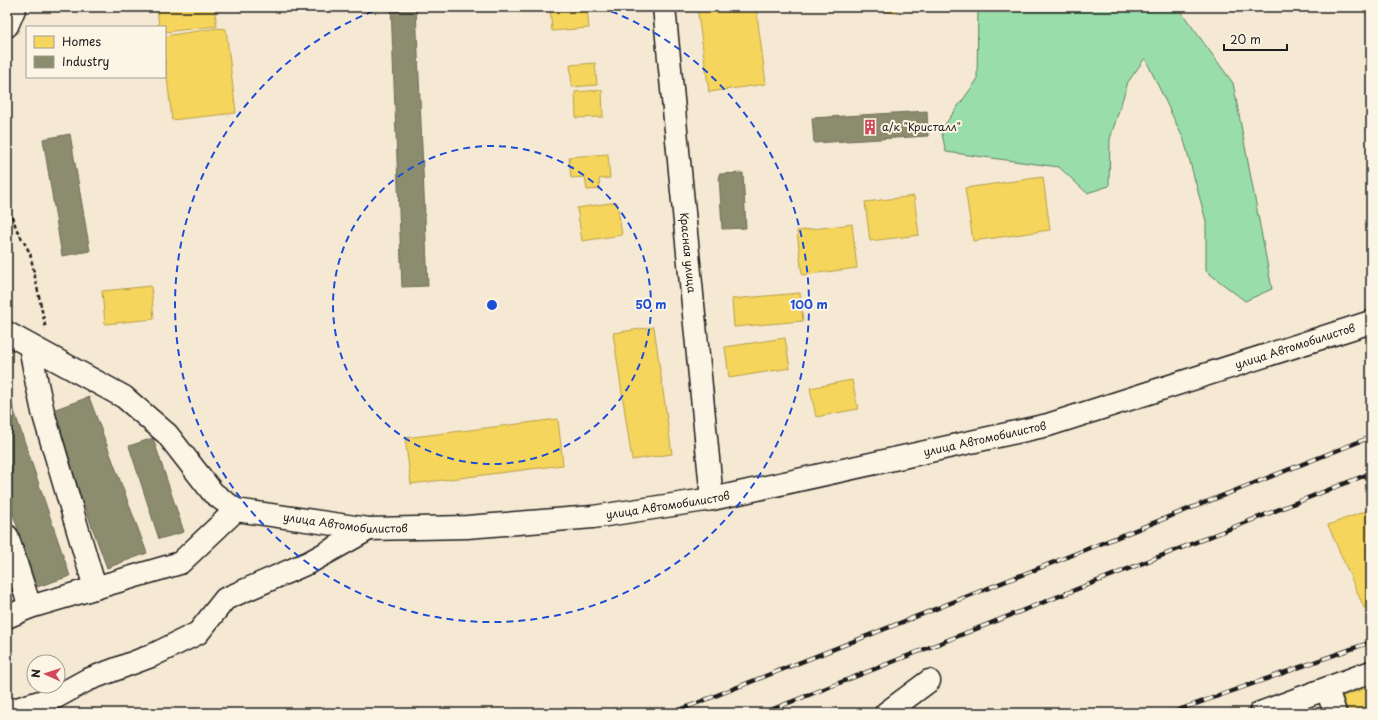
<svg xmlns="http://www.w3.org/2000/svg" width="1378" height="720" viewBox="0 0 1378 720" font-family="'Playpen Sans',sans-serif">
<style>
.green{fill:#99deaa;stroke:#5a7d63}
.homes{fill:#f6d55c;stroke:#b59e49}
.industry{fill:#8c8c6e;stroke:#6a6a55}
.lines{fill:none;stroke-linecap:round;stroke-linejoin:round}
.minor-casing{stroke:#1c1c1c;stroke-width:25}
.path{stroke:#1c1c1c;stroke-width:2.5;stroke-dasharray:4 3;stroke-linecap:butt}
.minor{stroke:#fcf5e5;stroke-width:22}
.rail-casing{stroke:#1c1c1c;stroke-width:4.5}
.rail{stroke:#fcf5e5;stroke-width:3;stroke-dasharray:9;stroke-linecap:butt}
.ring{fill:none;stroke:#1d4ed8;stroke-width:2;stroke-dasharray:7 5}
.labels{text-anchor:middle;stroke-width:4;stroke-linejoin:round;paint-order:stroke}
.poi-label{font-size:11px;fill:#1c1c1c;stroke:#fcf5e5;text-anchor:start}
.street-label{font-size:11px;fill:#1c1c1c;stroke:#fcf5e5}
.centre{fill:#1d4ed8;stroke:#fcf5e5;stroke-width:2}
.ring-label{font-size:12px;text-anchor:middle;font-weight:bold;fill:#1d4ed8;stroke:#fcf5e5;stroke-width:4;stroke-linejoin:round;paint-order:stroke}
</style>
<rect width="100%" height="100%" fill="#f6e9d4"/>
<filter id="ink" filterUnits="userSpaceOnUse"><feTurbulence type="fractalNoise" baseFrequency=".025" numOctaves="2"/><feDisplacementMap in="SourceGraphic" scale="8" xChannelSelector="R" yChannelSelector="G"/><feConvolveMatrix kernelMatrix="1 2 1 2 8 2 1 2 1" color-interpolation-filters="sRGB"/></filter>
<g filter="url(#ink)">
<path class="green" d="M978,7H1181L1182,13L1233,83L1272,289L1245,301L1206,271V221L1184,140L1145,58L1128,82L1110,139L1109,186L1087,193L1059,167L946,152L941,130L977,80Z"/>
<path class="homes" d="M157,7H214L217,26L165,32V27H159Z
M550,7H587L589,28L552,31Z
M697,7H756L766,84L709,92Z
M855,7H897L896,13Z
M217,28L226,29L236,113L172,120L165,61V36Z
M595,63L597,85L572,87L570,65Z
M602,90L603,117L576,118L575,92Z
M608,154L610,178L599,179L600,189L587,190L585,177L571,178L569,157Z
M1043,177L1050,230L973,241L965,188Z
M914,196L919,235L870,241L865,202Z
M617,202L622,235L582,241L577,208Z
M852,224L857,268L802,275L797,231Z
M151,286L154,319L105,324L102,291Z
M800,293L803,321L734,327L732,299Z
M654,327L672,454L632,460L613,333Z
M785,338L790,368L729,378L725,347Z
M852,380L858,409L816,417L810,388Z
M558,419L563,465L411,484L405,438Z
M1371,509V605L1364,608L1328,525Z
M1366,688L1371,703V713H1348L1343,696Z
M1326,706L1328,713H1303V712Z"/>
<path class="industry" d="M391,7H416L428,286L402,287Z
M927,111L928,136L814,143L812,118Z
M70,134L90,251L62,256L43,139Z
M743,173L746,228L722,229L719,174Z
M7,390L70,576L37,587L7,496Z
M89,397L147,553L107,568L50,411Z
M153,438L184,532L159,539L129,446Z
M7,590L11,601L7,603Z"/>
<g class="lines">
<g class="minor-casing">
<g id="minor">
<path id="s1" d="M664,7L712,499"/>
<path d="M7,26L15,7"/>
<path id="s2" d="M7,333L124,397L167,434L213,493L236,510L369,529L467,527L593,517L712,499L1048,425L1371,322"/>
<path d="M30,346L37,384L43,412L95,588"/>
<path d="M7,536L30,607"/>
<path d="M7,617L30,607L180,563L236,510"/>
<path d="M1327,689L1335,713"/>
<path d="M7,712L56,697L87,680L151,656L198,633L225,599L310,562L369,529"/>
<path d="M886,713L929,681"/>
<path d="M1260,713L1371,672"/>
</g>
</g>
<path class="path" d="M7,203L17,230L30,253L46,330"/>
<use href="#minor" class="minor"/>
<g class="rail-casing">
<path id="rail" d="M672,713L1371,437
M763,713L1371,473
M1170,713L1371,642"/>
</g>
<use href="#rail" class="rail"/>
</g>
</g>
<g class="ring">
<circle cx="492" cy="305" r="159"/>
<path d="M600 7A317 317 0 1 1 384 7"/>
</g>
<defs>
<g id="building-bare" transform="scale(1.2)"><path d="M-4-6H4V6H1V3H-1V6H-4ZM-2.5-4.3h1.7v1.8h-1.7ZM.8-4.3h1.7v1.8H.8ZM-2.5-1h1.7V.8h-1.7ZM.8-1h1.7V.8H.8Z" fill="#d1495b" stroke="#fcf5e5" stroke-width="2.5" paint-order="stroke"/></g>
</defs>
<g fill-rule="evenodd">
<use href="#building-bare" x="870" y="127"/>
</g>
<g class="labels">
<g class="poi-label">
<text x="882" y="131">а/к "Кристалл"</text>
</g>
<g class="street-label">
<text dy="4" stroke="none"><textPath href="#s1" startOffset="247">Красная улица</textPath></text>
<text dy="4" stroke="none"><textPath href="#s2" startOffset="1376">улица Автомобилистов</textPath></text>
<text dy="4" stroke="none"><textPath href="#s2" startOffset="1052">улица Автомобилистов</textPath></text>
<text dy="4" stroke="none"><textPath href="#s2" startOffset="728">улица Автомобилистов</textPath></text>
<text dy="4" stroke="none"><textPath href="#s2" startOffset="404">улица Автомобилистов</textPath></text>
</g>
</g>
<circle cx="492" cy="305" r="6" class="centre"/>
<g class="ring-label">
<text x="651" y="309">50 m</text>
<text x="809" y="309">100 m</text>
</g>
<rect width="1378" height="720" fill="none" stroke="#fcf5e5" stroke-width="24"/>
<rect x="12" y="12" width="1354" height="696" fill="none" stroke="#1c1c1c" stroke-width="1.5" filter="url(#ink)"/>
<rect x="26" y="26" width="140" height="52" fill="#fcf5e5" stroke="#a29e95"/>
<rect x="34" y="36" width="20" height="12" fill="#f6d55c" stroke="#a29e95"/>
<text x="62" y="46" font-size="12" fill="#1c1c1c">Homes</text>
<rect x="34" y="56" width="20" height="12" fill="#8c8c6e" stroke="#a29e95"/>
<text x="62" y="66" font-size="12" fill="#1c1c1c">Industry</text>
<g transform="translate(46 674) rotate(273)"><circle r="19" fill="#fcf5e5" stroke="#a29e95"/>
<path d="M0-3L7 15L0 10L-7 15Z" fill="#d1495b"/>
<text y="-6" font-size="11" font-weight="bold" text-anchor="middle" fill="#1c1c1c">N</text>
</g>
<path d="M1224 44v6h63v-6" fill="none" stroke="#1c1c1c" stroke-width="2"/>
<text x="1230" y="44" font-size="12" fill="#1c1c1c" stroke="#fcf5e5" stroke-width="3" paint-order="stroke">20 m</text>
</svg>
